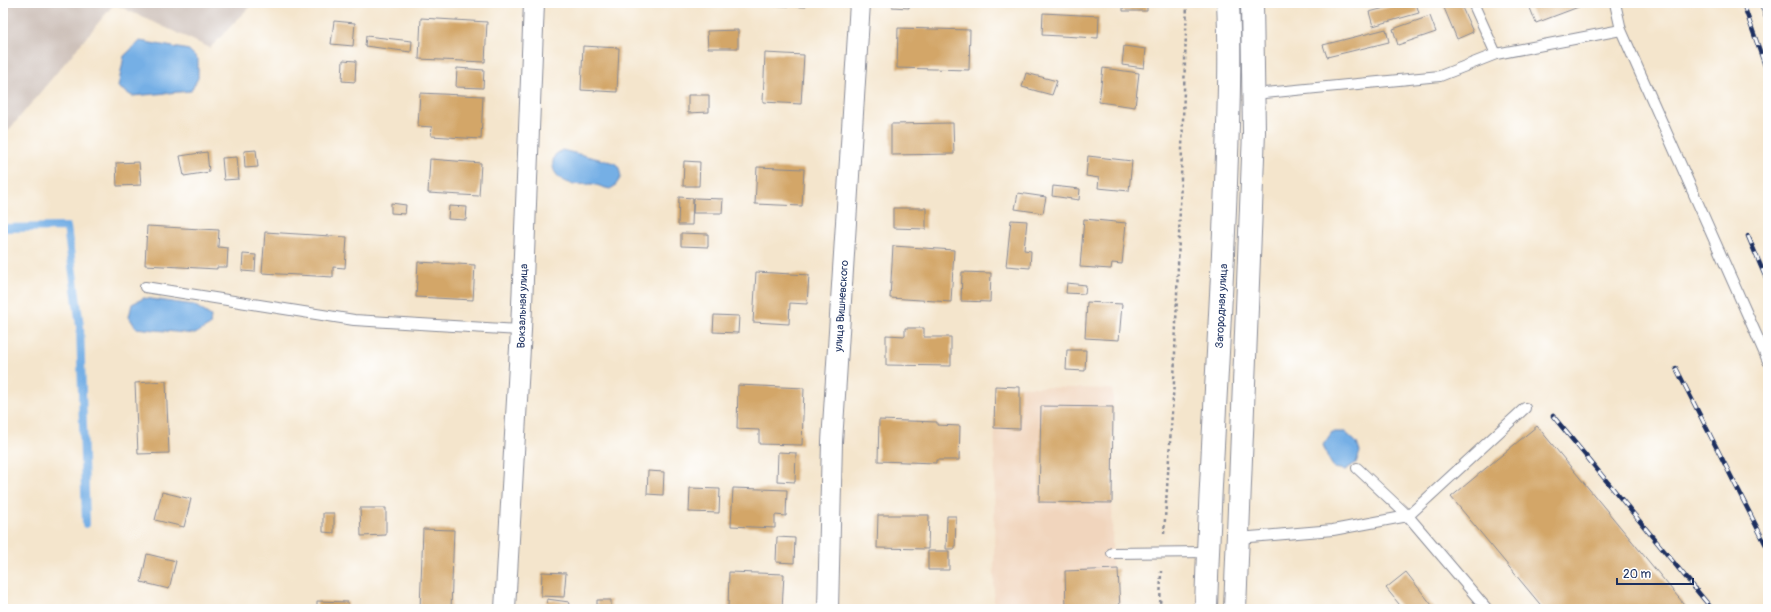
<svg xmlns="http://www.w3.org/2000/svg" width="1771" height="612" viewBox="0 0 1771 612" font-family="Pangolin,sans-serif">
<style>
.built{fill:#f1d5bd}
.industrial{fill:#cec1ba}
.water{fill:#74afe5;stroke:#486fa2}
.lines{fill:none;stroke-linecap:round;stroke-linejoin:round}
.stream{stroke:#74afe5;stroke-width:8}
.building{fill:#d3a668}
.lane-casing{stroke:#888a95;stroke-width:12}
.street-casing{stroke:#888a95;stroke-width:22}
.highway-casing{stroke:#888a95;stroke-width:24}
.path{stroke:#888a95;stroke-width:2.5;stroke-dasharray:3 3;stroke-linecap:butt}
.lane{stroke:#fff;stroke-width:10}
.street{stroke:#fff;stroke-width:20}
.highway{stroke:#fff;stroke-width:22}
.rail-casing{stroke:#1b2f5e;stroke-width:4.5}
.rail{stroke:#fff;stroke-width:3;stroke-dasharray:9;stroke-linecap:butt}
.labels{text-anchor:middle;stroke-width:3;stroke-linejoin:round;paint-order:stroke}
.street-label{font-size:11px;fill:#1b2f5e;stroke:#fff}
</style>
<rect width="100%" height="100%" fill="#fff"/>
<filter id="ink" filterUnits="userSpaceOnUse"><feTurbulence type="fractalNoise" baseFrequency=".025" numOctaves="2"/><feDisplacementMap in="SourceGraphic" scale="8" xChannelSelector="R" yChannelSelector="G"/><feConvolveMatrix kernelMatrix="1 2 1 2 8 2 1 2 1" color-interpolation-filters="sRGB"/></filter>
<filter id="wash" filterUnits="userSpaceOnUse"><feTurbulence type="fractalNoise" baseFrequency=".012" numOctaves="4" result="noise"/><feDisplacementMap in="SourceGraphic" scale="16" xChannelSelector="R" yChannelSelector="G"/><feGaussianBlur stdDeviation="0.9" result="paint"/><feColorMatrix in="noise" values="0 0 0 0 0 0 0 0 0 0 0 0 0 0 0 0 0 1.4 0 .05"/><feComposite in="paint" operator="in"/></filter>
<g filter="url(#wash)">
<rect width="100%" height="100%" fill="#f4e5cc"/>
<path class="built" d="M995,386L1113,389L1112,568L1118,569L1120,609H994Z"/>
<path class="industrial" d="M3,3H253L210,48L114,4L3,137Z"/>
<path class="water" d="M140,41L189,50L198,59V78L191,91L132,96L118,87L124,56Z
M562,150L615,163L619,168L621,177L615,186L610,189C604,188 598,185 592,184C586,184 580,185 573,184C559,181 548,170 555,155Z
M144,298L194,305L211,316L210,325L195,334L136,328L129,317L132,304Z
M1332,432H1345L1357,443L1360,452L1356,463L1345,470L1334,468L1328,458L1323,445Z"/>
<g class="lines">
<path class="stream" d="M3,228L67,227L80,326L86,524"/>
</g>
<g id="blocks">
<path class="building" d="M765,3H806V7L765,5Z
M892,3H909V8L892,7Z
M1123,3H1147V11H1123Z
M1405,3H1416L1419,13L1373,26L1369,12Z
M1442,3H1460L1473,32L1457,39Z
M1528,3H1589L1536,23Z
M1043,13L1099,16L1098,38L1042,35Z
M1430,16L1436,32L1398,45L1393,29Z
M421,18L487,22L485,62L419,59Z
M334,21L355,23L353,46L331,44Z
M898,28L970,30L969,70L897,68Z
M1386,29L1389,42L1327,57L1323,45Z
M738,30V48H708L707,31Z
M366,36L412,41L411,52L365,46Z
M583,46L619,48L617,92L581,90Z
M1124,46L1146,49L1144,68L1122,65Z
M765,53L804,55L801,104L763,102Z
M343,60L356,61L355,82L342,81Z
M457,68L484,70L483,88L456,87Z
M1103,68L1139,73L1135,107L1099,102Z
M1026,73L1057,81L1052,95L1022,87Z
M420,93L483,96L481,139L431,136L432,127L418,126Z
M688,95H709V112L688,113Z
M953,123L954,154L891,155V124Z
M256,150L258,167L245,168L244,151Z
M207,152L209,172L184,176L180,156Z
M1088,156L1132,161L1129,191L1098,188L1099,178L1086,176Z
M237,157L239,179L224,180L222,158Z
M430,159L481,163L479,196L428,193Z
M684,161L700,162L699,186H683Z
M139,162L141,185L117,186L116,163Z
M757,167L804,169L802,206L755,204Z
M1053,186L1080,189L1079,200L1052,196Z
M1018,193L1046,197L1043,213L1015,209Z
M679,197L693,198L692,225H678Z
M694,198L723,199L722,213H693Z
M391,203L406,205L405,214L391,213Z
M449,206L467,207L466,220L448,219Z
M893,208H926V229L893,228Z
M1084,219L1126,223L1122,264L1112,263L1111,269L1080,267Z
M1011,220L1027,221L1024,250L1031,251L1030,268L1006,266Z
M147,226L219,230L218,247L228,248L227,267H217V269L145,265Z
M265,232L347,237L345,268L333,267V277L262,273Z
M681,233L708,234V247L681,246Z
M893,246L954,250L951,302L890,298Z
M243,254L256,255L255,272L242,271Z
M418,262L475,265L473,300L416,297Z
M756,272L809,275L807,304L790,303L789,324L753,322Z
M962,272L991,273L990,302L961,301Z
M1067,283L1086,285L1085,294L1066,293Z
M1087,302L1122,304L1119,340L1085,338Z
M714,315L739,316L738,333L713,332Z
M905,328H924V337H951V366L886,365V335L905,336Z
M1067,350H1086L1085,371L1066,370Z
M166,381L169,453L138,454L135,383Z
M738,385L804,388L802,445L759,444V430L737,429Z
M995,386L1020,387V429L994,428Z
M1041,406L1113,407L1112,503L1039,502Z
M879,420L937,422V425L960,426L959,460H936V463L878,461Z
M1537,426L1688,609H1544L1451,497Z
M778,452L796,453L795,482L777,481Z
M648,471L664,472L663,495L647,494Z
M690,488L720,489L719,513L689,512Z
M733,488L787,490L786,516L775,515V528L731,526Z
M162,492L191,499L184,527L155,520Z
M360,508H386V535L361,536Z
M323,513H334V533L323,532Z
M878,515H929L928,549L877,548Z
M947,516H956L955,549H946Z
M423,529L454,530L451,609H420Z
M777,537L795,538L794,563L776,562Z
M928,551H949V570H928Z
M147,554L176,561L169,589L141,582Z
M1118,569L1120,609H1066L1065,571Z
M542,572L566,573L564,597L541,596Z
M729,572L784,574L782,609H728Z
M1406,572L1435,609H1403L1386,588Z
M547,599L569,602L568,609H546Z
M597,600H611V609H597Z
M317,601L348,602V609H317Z"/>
</g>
</g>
<g filter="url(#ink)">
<use href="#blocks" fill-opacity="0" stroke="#888a95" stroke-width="1"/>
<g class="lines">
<g class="lane-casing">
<path id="lane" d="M1473,3L1496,54
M1615,3L1621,30
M1254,94L1440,76L1496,54L1621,30L1768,361
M145,287L354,320L521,330
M1357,468L1408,516L1525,408
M1238,538L1333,530L1408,516L1487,609
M1112,553L1208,552"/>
</g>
<g class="street-casing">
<path id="street" d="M505,609L521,330L534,3
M828,609L832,442L860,3"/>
</g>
<g class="highway-casing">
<path id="highway" d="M1206,609C1210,467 1221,325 1226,183C1228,123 1231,63 1228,3
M1235,609L1254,132L1252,3"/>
</g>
<path class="path" d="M1164,534L1174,382L1187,3
M1160,609L1161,571"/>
<use href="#lane" class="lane"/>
<use href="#street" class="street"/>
<use href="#highway" class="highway"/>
<g class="rail-casing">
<path id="rail" d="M1743,3L1768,74
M1761,3L1768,23
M1748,236L1768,283
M1676,368L1768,549
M1553,416L1712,609"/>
</g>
<use href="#rail" class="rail"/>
</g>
</g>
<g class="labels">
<g class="street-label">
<text transform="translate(522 306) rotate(-88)" y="4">Вокзальная улица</text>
<text transform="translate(841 306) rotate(-86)" y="4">улица Вишневского</text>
<text transform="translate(1221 306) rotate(-87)" y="4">Загородная улица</text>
</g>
</g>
<rect width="1771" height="612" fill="none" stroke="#fff" stroke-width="16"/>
<path d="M1617 578v6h76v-6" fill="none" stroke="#1b2f5e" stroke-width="2"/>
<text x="1623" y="578" font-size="12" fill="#1b2f5e" stroke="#ffffff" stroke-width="3" paint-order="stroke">20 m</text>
</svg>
